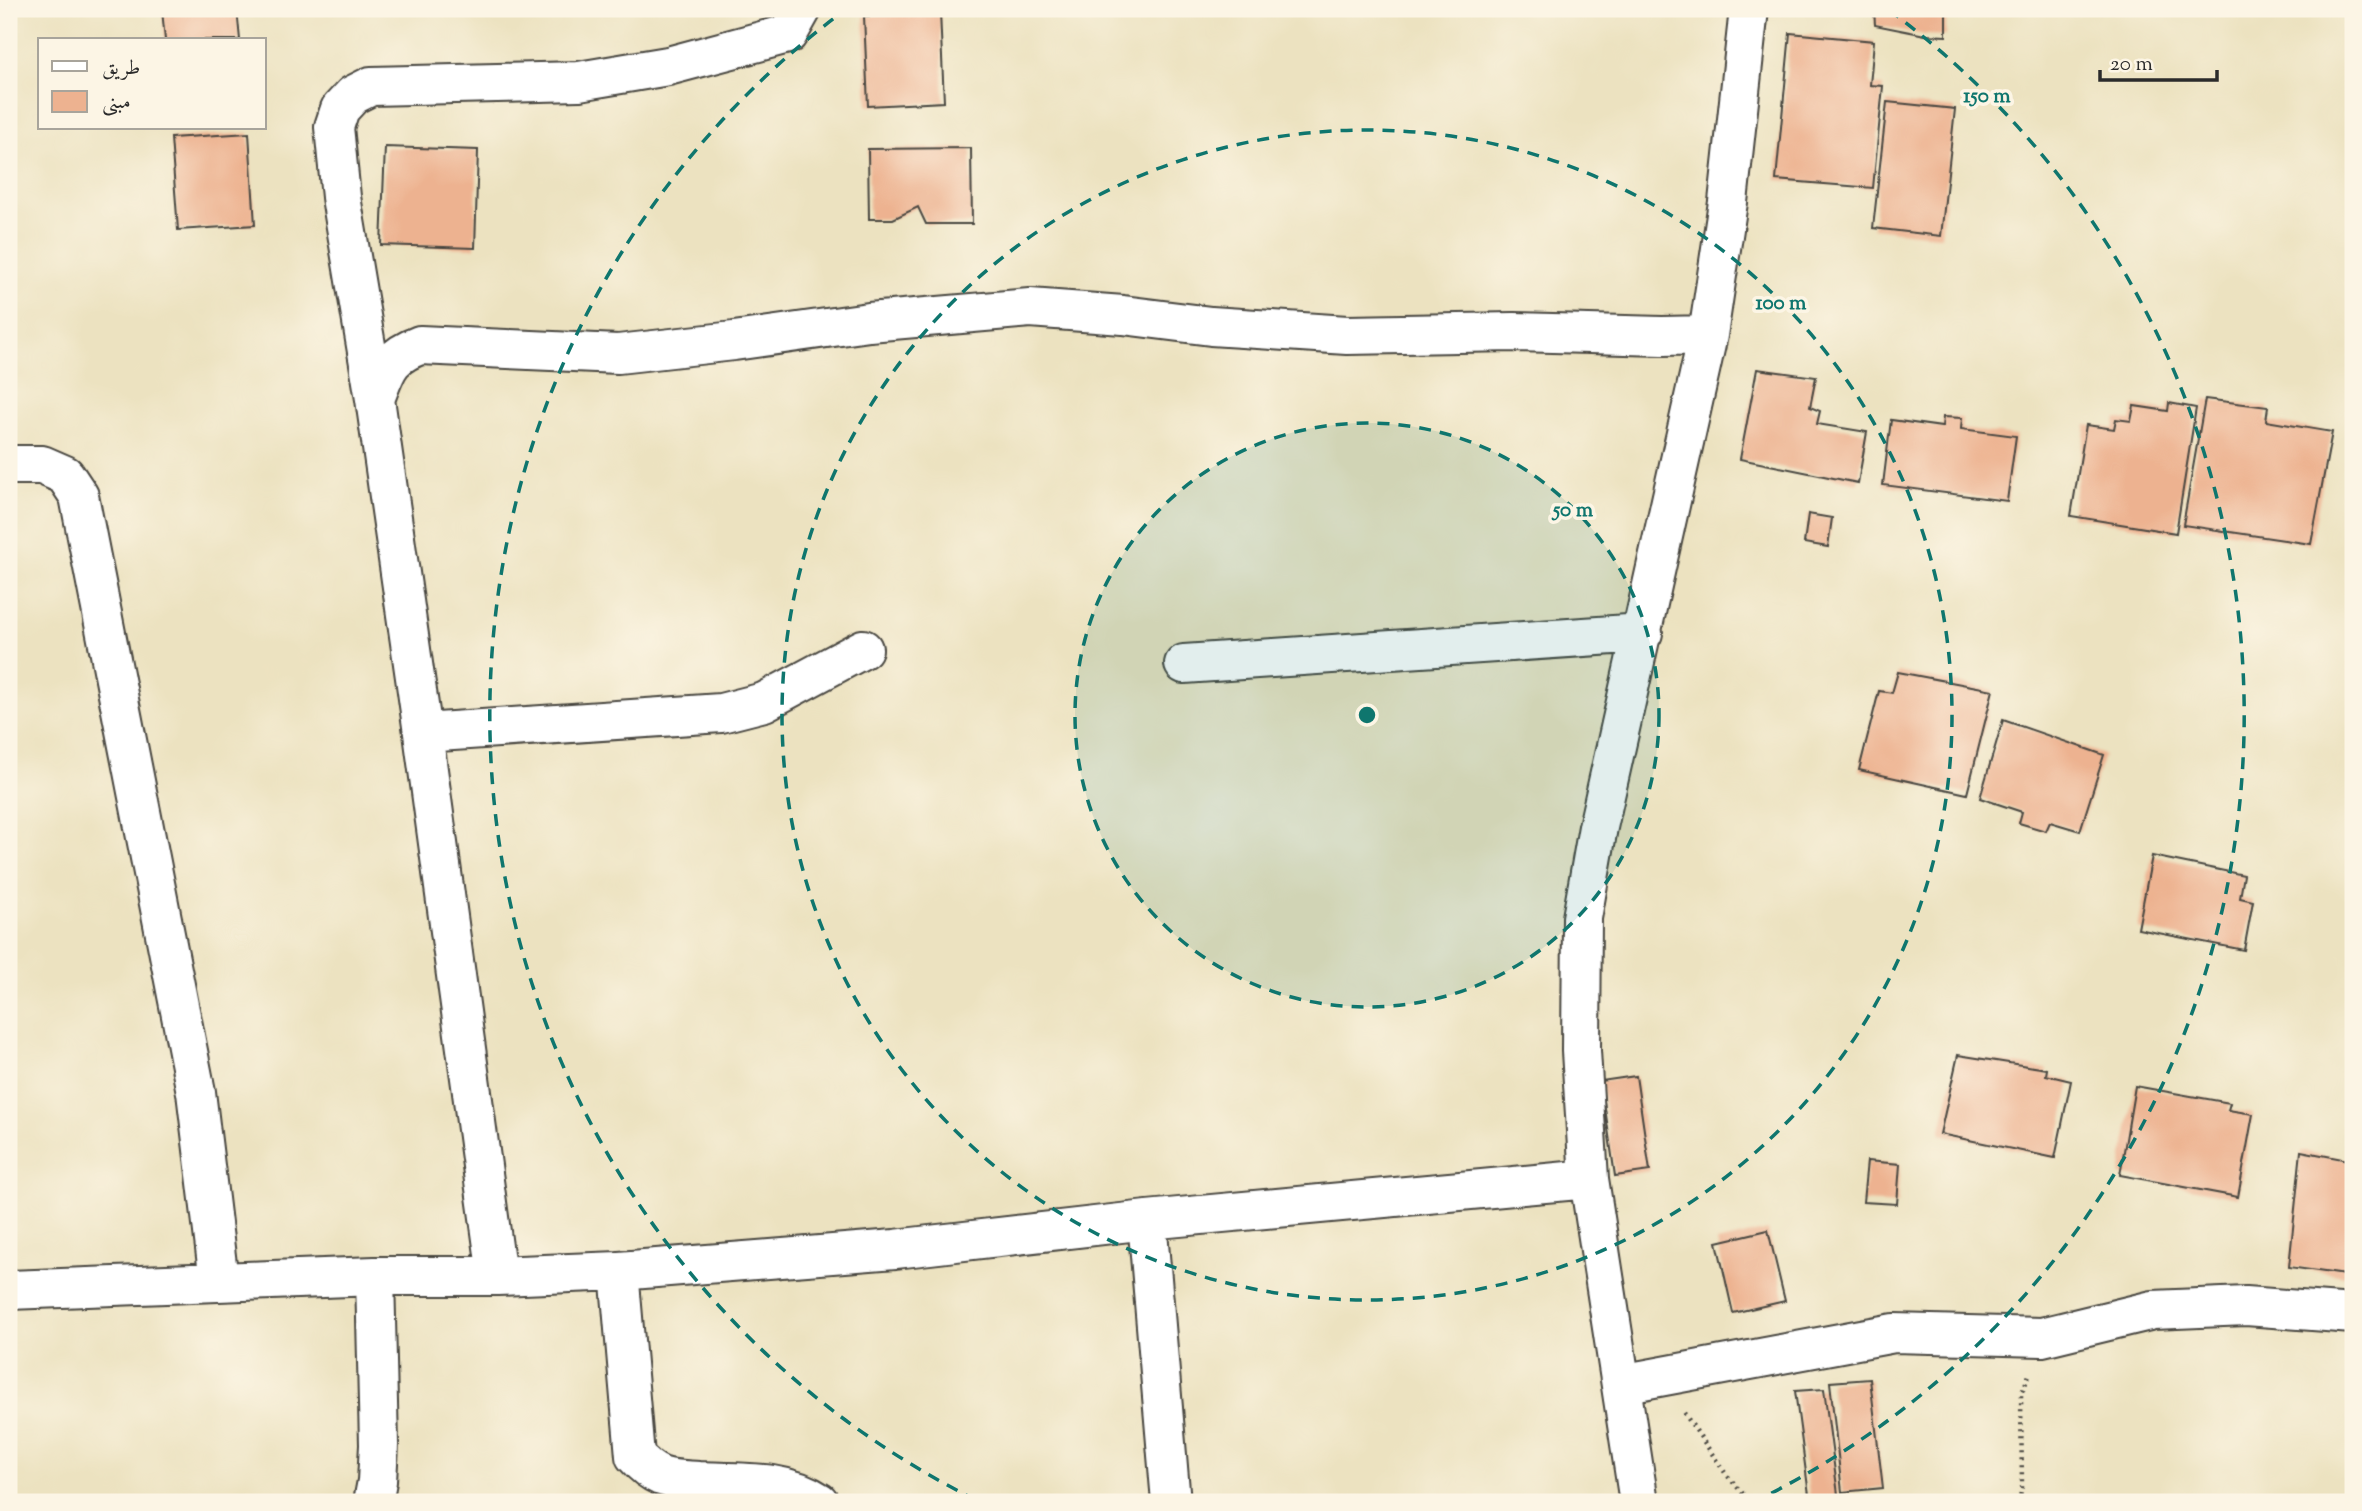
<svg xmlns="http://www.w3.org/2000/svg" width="2362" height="1511" viewBox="0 0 2362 1511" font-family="'Sorts Mill Goudy',Amiri,serif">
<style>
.building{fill:#edb290}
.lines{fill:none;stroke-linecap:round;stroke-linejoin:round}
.minor-casing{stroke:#484641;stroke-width:42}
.path{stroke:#484641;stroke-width:4.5;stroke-dasharray:2 5;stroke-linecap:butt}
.minor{stroke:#fff;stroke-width:38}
.ring{fill:none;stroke:#0f766e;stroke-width:3.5;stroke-dasharray:12 9}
.centre{fill:#0f766e;stroke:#fcf5e5;stroke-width:3.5}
.ring-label{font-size:21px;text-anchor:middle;font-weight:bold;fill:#0f766e;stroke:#fcf5e5;stroke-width:7;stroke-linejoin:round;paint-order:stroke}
</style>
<rect width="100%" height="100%" fill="#fcf5e5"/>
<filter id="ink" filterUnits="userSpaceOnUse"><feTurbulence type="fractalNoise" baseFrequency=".0143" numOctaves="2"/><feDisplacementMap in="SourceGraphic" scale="14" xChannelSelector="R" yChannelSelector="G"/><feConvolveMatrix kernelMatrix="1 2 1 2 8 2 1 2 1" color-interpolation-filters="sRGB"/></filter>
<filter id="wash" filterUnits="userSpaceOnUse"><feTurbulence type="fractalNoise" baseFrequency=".00686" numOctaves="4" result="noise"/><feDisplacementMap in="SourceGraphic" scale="28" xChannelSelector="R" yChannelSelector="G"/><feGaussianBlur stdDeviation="1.57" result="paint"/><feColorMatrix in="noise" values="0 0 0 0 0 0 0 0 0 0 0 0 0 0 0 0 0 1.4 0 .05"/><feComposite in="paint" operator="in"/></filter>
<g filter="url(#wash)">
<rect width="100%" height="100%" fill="#ece2c0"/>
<g id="blocks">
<path class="building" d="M182,9H237L240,40H165L162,10Z
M1874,9H1946V36L1925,35L1875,25Z
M940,12L944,102L868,106L864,16Z
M1790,33L1874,41L1870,85L1883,86L1873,188L1776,180Z
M1887,102L1955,109L1941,236L1873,228Z
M249,133L255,225L178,230L171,138Z
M385,147L478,150L475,248L381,245Z
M971,148L972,224H926L918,207L893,219H869L868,149Z
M1757,369L1816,377L1810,407L1820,411L1817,424L1867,432L1858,483L1740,459Z
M2205,399L2268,407L2266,421L2332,432L2311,544L2183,525Z
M2169,403L2196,408L2176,533L2071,516L2086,425L2114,429L2116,419L2131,421L2134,406L2168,411Z
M1943,417L1962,418L1961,429L2016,436L2007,501L1883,485L1891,420L1942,427Z
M1808,514L1832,518L1828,547L1804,543Z
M1898,672L1993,690L1967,794L1859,770L1879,691L1892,693Z
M2003,720L2104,755L2080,831L2050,822L2046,831L2019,823L2022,812L1980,798Z
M2152,856L2244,875L2240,898L2253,901L2244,950L2138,929Z
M1958,1055L2047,1069L2046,1075L2071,1081L2055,1158L1940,1134Z
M1636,1076L1650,1171L1615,1176L1601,1081Z
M2135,1086L2230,1103L2228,1110L2253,1114L2238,1197L2120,1175Z
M2301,1151L2353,1161V1276L2289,1267Z
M1867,1161L1900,1164L1897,1204L1863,1202Z
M1768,1230L1785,1301L1733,1313L1717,1242Z
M1870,1379L1883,1488L1842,1492L1830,1382Z
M1824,1389L1839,1502H1810L1795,1391Z"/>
</g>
</g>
<g filter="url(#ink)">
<use href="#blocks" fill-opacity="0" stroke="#484641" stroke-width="2"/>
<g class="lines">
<g class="minor-casing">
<path id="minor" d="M375,399C387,369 388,357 420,345L618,354L734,341L869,322L1030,308L1123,315L1211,326L1347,335L1514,332L1662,336L1708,335
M9,465H42L65,475L79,496L196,1092L219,1281
M1184,664L1643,633
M423,733L721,713L764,702L863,649
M1147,1220L1171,1502
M619,1271L635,1456C642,1464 651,1472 661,1476C672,1480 687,1480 698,1481C739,1483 785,1479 819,1502
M497,1276L423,733L375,399L341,197L334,127L340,109L353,95L371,86L579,81L668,66L788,34L802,9
M9,1290L375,1276H497L619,1271L895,1249L1147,1220L1589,1179
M1621,1384L1894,1333L2042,1337L2153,1310L2246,1306L2353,1314
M373,1502L377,1481L379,1445L375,1276
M1639,1502L1589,1179L1581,1051L1582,918L1598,827L1708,335L1728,202L1749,9"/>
</g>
<path class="path" d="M1684,1413L1726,1474L1750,1502
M2019,1502L2022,1487L2021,1395L2029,1375"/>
<use href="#minor" class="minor"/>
</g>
</g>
<circle cx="1367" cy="715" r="292" fill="#0f766e" fill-opacity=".12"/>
<g class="ring">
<circle cx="1367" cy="715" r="292"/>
<circle cx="1367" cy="715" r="585"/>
<path d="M976 1500A877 877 0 0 1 845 10M1889 10A877 877 0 0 1 1758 1500"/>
</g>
<circle cx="1367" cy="715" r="10" class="centre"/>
<g class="ring-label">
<text x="1987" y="102">150 m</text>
<text x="1781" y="309">100 m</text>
<text x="1573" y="516">50 m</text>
</g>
<rect width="2362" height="1511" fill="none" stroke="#fcf5e5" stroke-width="35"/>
<rect x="38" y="38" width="228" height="91" fill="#fcf5e5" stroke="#a8a49b" stroke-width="2"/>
<rect x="52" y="61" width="35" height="10" fill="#ffffff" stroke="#a8a49b" stroke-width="2"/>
<text x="102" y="74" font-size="21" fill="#2b2b2b">طريق</text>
<rect x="52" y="91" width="35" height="21" fill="#edb290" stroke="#a8a49b" stroke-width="2"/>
<text x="102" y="108" font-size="21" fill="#2b2b2b">مبنى</text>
<path d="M2100 70v10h117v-10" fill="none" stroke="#2b2b2b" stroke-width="3.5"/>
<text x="2110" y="70" font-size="21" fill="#2b2b2b" stroke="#fcf5e5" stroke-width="5" paint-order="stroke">20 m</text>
</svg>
